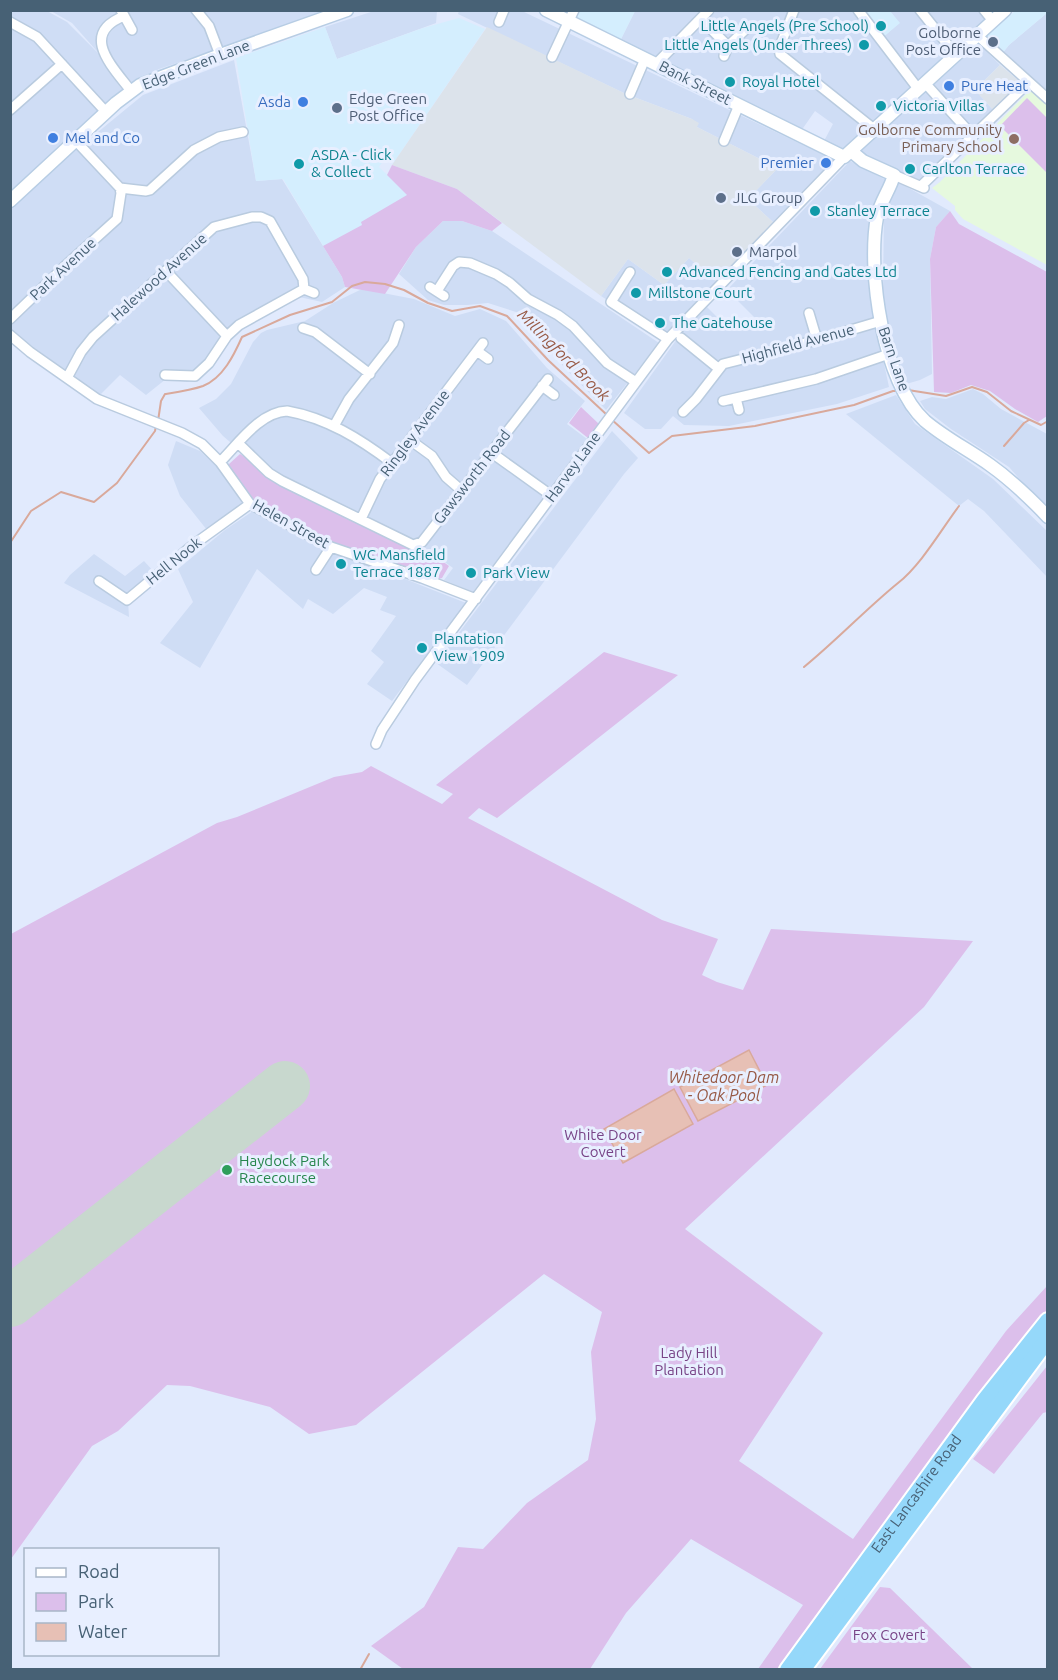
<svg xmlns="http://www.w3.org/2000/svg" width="1058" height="1680" viewBox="0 0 1058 1680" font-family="Ubuntu,sans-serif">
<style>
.residential{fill:#cfddf5}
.commercial{fill:#d4eefe}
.industrial{fill:#dce3eb}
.education{fill:#e6f9de}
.green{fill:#dcbfeb}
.water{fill:#e7c0b5;stroke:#d9a99b;stroke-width:1.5}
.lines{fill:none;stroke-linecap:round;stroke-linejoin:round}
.stream{stroke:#d9a99b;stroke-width:2}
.runway{stroke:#c8d8ce;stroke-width:50}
.street-casing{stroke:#b9cbdf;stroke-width:12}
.secondary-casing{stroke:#b7cde4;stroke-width:15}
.highway-casing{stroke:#fff;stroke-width:20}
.street{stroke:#fff;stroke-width:9}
.secondary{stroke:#fff;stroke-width:12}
.highway{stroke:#95d8fa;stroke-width:16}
.culture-dot{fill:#0f9aa8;stroke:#e8efff;stroke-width:2}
.service-dot{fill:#5c6f8a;stroke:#e8efff;stroke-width:2}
.shop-dot{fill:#3f7fe0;stroke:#e8efff;stroke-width:2}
.education-dot{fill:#8d6e63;stroke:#e8efff;stroke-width:2}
.leisure-dot{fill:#2e9e5b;stroke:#e8efff;stroke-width:2}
.labels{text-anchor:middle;stroke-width:6;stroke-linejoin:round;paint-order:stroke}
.culture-label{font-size:15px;fill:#0d838f;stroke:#e8efff;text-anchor:start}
.service-label{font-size:15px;fill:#4e5e75;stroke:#e8efff;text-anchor:start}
.street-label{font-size:15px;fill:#476175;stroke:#e8efff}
.shop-label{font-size:15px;fill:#366cbe;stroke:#e8efff;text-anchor:start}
.education-label{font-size:15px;fill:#785e54;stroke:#e8efff;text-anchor:end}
.park-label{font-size:15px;fill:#784487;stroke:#e8efff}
.leisure-label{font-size:15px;fill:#27864d;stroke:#e8efff;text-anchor:start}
.water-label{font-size:16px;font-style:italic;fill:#975945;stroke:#e8efff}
</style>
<rect width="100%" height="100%" fill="#e1eafd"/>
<path class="residential" d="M11,11H47L67,22L102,57L72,23L51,11H330L159,69L126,88L11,193Z
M374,11H437L436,23L337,59L325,27Z
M459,11H522L834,160L774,223L748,199L778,168L697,127L692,119L626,94L458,14Z
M635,11H706L658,57L620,41Z
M716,11H853L913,87L843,152L824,141L833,124L815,111L801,131L664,63Z
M890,11H980L988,21L914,84L882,38L899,23Z
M1047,13V95L1001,55L1009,45Z
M979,44L1000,65L975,90L995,112L920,185L857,154Z
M234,60L256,181L282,179L342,277L345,287L322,302L299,297L253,321L229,339L203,376L196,380L187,382L166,379L146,395L120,375L100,395L11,331V209L70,155L143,95Z
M850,161L888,181L868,232L874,316L889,387L837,404L729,426L684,425L673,416L661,429H645L624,413L682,332L707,307L719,319L727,330L759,322L727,290Z
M898,182L950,211L936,227L930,259L932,374L920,380L906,384L891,349L883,292L884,211Z
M443,221H462L492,231L659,343L606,410L564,367L516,312L488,303L467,305H444L428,300L399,274L416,247Z
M689,258L718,283L664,337L601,296L628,259L664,285Z
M362,289L414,299L455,316L480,309L506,321L547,368L585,401L567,424L587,439L473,592L444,580L453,568L424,547L420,552L359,521L243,453L223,436L199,408L216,399L231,384L253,342L261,333L267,330L305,321L333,303Z
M973,389L983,394L1001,409L1047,434V503L1043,506L1009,467L951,429L925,409L920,401L932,397L946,399Z
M896,395L915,424L993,479L1047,531V577L984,511L968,499L959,506L846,414Z
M612,431L638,458L624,474L467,685L436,663Z
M176,441L200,451L218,468L244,506L207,530L180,496L168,465Z
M256,509L311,542L466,603L392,701L367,684L384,662L371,651L396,616L380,610L387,597L364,588L333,614L308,599L303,609L257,569L200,668L160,643L193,602L178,569L225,530Z
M94,554L125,576L144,561L155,573L128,601L129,617L64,583L70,575Z"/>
<path class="commercial" d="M559,11H635L620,41L574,18L568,13L566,14Z
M861,11H890L900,23L882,38Z
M1015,11H1047V13L1009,45L1001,55L983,39Z
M459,18L485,29L394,162L386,157L379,167L429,215L342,277L283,179L256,181L236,58L325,27L337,59L423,28Z"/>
<path class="industrial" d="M487,27L626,94L692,119L699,123L697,127L778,168L748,199L774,223L718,283L689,258L664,285L628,259L601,296L457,189L392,165Z
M1000,65L1024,85L995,112L975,90Z"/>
<path class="education" d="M1034,86L1047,98V265L963,219L955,210V206L932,188L940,182Z"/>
<path class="green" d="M1027,98L1047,118V173L1000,126Z
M392,165L457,189L502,223L492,231L462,221H443L416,247L385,294L345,287L342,277L323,246L362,225L361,222L407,195L387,175Z
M950,211L959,224L1047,272V416L1038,422L1015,409L990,391L971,385L951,393L934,392L930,259L936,227Z
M581,407L599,424L588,438L569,423Z
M240,454L348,516L421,553L424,548L449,566L442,578L438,579L348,551L300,528L289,517L276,514L271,508C248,506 240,485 229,467V464Z
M604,652L678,675L497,818L479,808L468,818L662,920L718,939L702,975L717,982L743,990L771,929L973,941L924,1007L685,1229L823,1333L739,1461L853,1539L1006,1331L1047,1286V1313L1022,1342L871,1547L777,1669H758L803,1605L691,1539L626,1613L590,1669H403L371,1646L424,1607L458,1547L483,1549L527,1503L588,1460L596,1419L591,1352L602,1312L544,1274L356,1425L309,1434L270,1407L190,1386L167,1385L118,1431L92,1446L11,1559V934L217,823L237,817L334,777L362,772L371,766L442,804L453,794L436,785Z
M1047,1366V1412L1043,1413L994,1474L973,1459Z
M880,1587L890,1588L973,1669H820Z"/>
<path class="water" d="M749,1050L767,1085L698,1121L680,1087Z
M674,1089L693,1124L623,1163L604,1129Z"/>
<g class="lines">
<path class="stream" d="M908,390L946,396L972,387L987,392L1011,411L1041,425L1048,421
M611,419L649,453L672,436L755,426L854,405L893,391H899
M158,421L161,401L165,394C178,392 192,390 203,386C223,378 234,355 242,337L290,315L332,302L352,286L365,282L385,284L404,290L428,303L452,311L480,306L507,316L548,360L607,415
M1004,446L1024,423L1029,420
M10,543L31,511L61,492L94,502L117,483L155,431L156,426
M804,667C837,640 866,609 898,583C921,565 941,530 959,506
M360,1670L369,1654"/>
<path class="runway" d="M10,1302L285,1086"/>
<g class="street-casing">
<path id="street" d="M121,10L132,30
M196,10L209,26L220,55
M794,10L779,49L780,54L874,129
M858,10L919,90
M920,10L956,55
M984,10L993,21
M124,16C79,34 112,66 131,91
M701,19L728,46
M10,22L37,37L106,112
M499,22L504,10
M978,36L1048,99
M724,56L728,46L746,29
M552,57L574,10
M657,63L709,10
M925,83L972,135
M630,94L645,59
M10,110L62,64
M75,140L120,188L146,191L150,190L194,150L219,137L243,132
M724,141L739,105
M894,175L924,188
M921,186L1029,82
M166,271L227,336
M630,272L611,302L668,339
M430,287L444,296
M437,291L453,266L459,262L470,263L496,274L510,283L528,299L558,315L573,326L607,363L636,382
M809,313L817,340
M10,319L64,267L117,219L121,193L120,188
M303,328L315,332L370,374
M10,335L30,352L97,399L182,433L202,444L220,462L250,504L331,547L422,578L476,599
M681,338L718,368
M477,351L488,359
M165,375L195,376L209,363L227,336L239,325L304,289L314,293
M67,378L81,352L93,337L214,227L252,217H261L270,221L303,279L304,289
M542,386L554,395
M736,398L739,410
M723,401L816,379L889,354
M683,412L696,399L723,364L817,340L881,321
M334,426L349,399L393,343L399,325
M410,440L432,456L446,477L461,490
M238,443L269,473L282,481L413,545L422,542L548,379
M492,453L552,496
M220,462C238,444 260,412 287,411C327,418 360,439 392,463
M361,519L380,479L483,343
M316,570L331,547
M99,581L127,600L193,545L250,504
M376,744L382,730L415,680L668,339L844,157"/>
</g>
<g class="secondary-casing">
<path id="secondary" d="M546,10L844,157L1005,10
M851,151L863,161L894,175C890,190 880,202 877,217C867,271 883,383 925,421C945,438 969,450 990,465C1011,480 1030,498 1048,517
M10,201L116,103L140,85L220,55L347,10"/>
</g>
<g class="highway-casing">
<g id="highway">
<path id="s1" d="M788,1670L985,1400L1048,1321"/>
<path d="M802,1670L1048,1339"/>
</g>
</g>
<use href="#street" class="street"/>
<use href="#secondary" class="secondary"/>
<use href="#highway" class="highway"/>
</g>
<g class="culture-dot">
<circle cx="881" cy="26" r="6"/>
<circle cx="864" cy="45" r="6"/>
<circle cx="730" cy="82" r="6"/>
<circle cx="881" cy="106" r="6"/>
<circle cx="299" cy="164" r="6"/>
<circle cx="910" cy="169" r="6"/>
<circle cx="815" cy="211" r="6"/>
<circle cx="667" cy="272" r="6"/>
<circle cx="636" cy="293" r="6"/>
<circle cx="660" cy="323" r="6"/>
<circle cx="341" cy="564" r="6"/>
<circle cx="471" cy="573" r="6"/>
<circle cx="422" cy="648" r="6"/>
</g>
<g class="service-dot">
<circle cx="993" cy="42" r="6"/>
<circle cx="337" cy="108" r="6"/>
<circle cx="721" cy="198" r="6"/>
<circle cx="737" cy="252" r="6"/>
</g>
<g class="shop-dot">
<circle cx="949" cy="86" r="6"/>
<circle cx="303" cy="102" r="6"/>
<circle cx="53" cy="138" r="6"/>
<circle cx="826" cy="163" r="6"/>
</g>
<circle class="education-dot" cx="1014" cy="139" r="6"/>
<circle class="leisure-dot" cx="227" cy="1170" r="6"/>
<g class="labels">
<g class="culture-label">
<text x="869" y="31" text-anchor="end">Little Angels (Pre School)</text>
<text x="852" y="50" text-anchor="end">Little Angels (Under Threes)</text>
<text x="742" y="87">Royal Hotel</text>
<text x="893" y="111">Victoria Villas</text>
<text x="311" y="160">ASDA - Click<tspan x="311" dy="17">&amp; Collect</tspan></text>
<text x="922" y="174">Carlton Terrace</text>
<text x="827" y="216">Stanley Terrace</text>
<text x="679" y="277">Advanced Fencing and Gates Ltd</text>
<text x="648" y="298">Millstone Court</text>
<text x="672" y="328">The Gatehouse</text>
<text x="353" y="560">WC Mansfield<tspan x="353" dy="17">Terrace 1887</tspan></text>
<text x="483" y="578">Park View</text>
<text x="434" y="644">Plantation<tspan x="434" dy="17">View 1909</tspan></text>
</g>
<g class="service-label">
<text x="981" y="38" text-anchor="end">Golborne<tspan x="981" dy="17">Post Office</tspan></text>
<text x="349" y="104">Edge Green<tspan x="349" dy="17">Post Office</tspan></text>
<text x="733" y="203">JLG Group</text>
<text x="749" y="257">Marpol</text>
</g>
<g class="street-label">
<text transform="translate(196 65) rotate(-21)" y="5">Edge Green Lane</text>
<text transform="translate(695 83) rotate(27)" y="5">Bank Street</text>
<text transform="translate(63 269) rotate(-43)" y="5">Park Avenue</text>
<text transform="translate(159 277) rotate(-42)" y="5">Halewood Avenue</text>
<text transform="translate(798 344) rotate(-15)" y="5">Highfield Avenue</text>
<text transform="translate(894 359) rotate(71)" y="5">Barn Lane</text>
<text transform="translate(415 433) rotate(-53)" y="5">Ringley Avenue</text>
<text transform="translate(573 467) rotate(-54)" y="5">Harvey Lane</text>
<text transform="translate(472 477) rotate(-52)" y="5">Gawsworth Road</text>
<text transform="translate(291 524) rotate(29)" y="5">Helen Street</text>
<text transform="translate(174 561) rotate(-39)" y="5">Hell Nook</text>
<text dy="5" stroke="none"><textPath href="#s1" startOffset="218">East Lancashire Road</textPath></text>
</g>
<g class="shop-label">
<text x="961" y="91">Pure Heat</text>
<text x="291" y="107" text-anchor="end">Asda</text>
<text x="65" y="143">Mel and Co</text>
<text x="814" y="168" text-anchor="end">Premier</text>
</g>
<g class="education-label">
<text x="1002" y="135">Golborne Community<tspan x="1002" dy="17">Primary School</tspan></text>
</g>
<g class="park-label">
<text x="603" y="1140">White Door<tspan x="603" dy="17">Covert</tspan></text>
<text x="689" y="1358">Lady Hill<tspan x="689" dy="17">Plantation</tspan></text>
<text x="889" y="1640">Fox Covert</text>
</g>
<g class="leisure-label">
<text x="239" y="1166">Haydock Park<tspan x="239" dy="17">Racecourse</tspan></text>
</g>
<g class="water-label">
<text transform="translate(564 355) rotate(45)" y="6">Millingford Brook</text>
<text x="724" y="1083">Whitedoor Dam<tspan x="724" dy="18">- Oak Pool</tspan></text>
</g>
</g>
<rect width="1058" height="1680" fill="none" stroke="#476175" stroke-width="24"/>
<rect x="24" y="1548" width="195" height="108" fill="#e8efff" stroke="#a8b6c8" stroke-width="1.5"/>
<rect x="36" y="1568" width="30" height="9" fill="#ffffff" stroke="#a8b6c8" stroke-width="1.5"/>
<text x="78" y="1578" font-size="18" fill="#476175">Road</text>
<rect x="36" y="1593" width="30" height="18" fill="#dcbfeb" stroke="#a8b6c8" stroke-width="1.5"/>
<text x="78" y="1608" font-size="18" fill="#476175">Park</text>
<rect x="36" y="1623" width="30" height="18" fill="#e7c0b5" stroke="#a8b6c8" stroke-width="1.5"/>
<text x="78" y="1638" font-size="18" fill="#476175">Water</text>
</svg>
